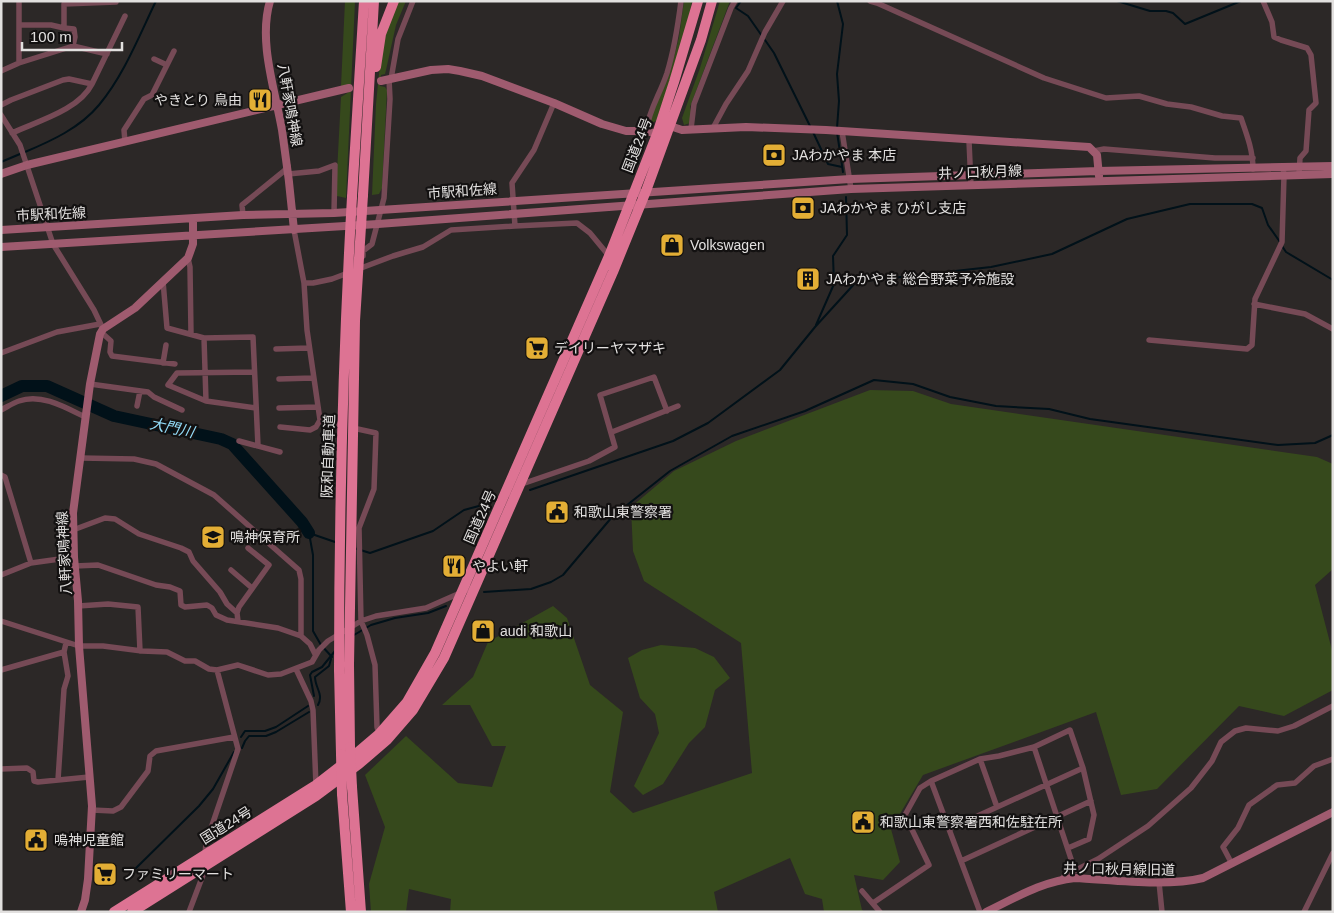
<svg xmlns="http://www.w3.org/2000/svg" width="1334" height="913" viewBox="0 0 1334 913" font-family="Helvetica,'Noto Sans JP',sans-serif">
<style>
.green{fill:#36491c}
.lines{fill:none;stroke-linecap:round;stroke-linejoin:round}
.stream{stroke:#011119;stroke-width:2}
.river{stroke:#011119;stroke-width:12}
.street{stroke:#764a56;stroke-width:5.5}
.secondary{stroke:#9f5b6f;stroke-width:8}
.highway{stroke:#dd7393;stroke-width:10}
.highway-bridge{stroke:#dd7393;stroke-width:10}
.labels{text-anchor:middle;stroke-width:4.5;stroke-linejoin:round;paint-order:stroke}
.poi-label{font-size:14px;fill:#e2e0df;stroke:#131111;text-anchor:start}
.street-label{font-size:14px;fill:#e2e0df;stroke:#131111}
.water-label{font-size:15px;font-style:italic;fill:#93ddfa;stroke:#131111}
</style>
<rect width="100%" height="100%" fill="#2c2827"/>
<path class="green" d="M345,1H355L346,198L337,196L336,191L341,97L349,92V86H341Z
M397,1H406L396,25L386,70L385,74L381,75L380,86L385,87L387,90L382,188L379,194L372,195L376,104L381,54L385,34Z
M684,1H692L683,45L656,121L651,123L650,119L674,57L679,37Z
M720,1H730L690,107L692,115L690,123L684,125L682,118L700,68Z
M870,390L913,391L951,404L1317,457L1333,464V569L1315,585L1333,654V690L1284,716L1239,706L1157,789L1121,795L1096,712L923,775L891,829L900,862L883,880L854,875L862,910L865,912H824L822,899L805,894L790,858L714,892L718,912H450L451,899L409,889L406,912H371L369,884L385,827L365,775L406,736L458,783L492,787L506,746H492L470,705H442L473,677L488,642L553,606L567,618L590,685L623,712L610,792L633,813L752,773L741,643L644,581L633,551L631,507L674,471L736,441Z
M661,645L695,648L714,657L730,678L715,690L705,727L689,743L663,784L643,795L634,786L659,733L655,714L640,698L628,658L642,650Z"/>
<g class="lines">
<path class="stream" d="M741,1L736,8L748,16L762,36
M1117,1L1150,11H1166L1173,13L1185,24L1241,1
M765,40L774,53L810,126
M837,128L839,101L837,74L843,24L837,1
M813,132L828,164L842,167
M837,132L843,172
M25,152C51,141 80,128 99,105C124,75 139,36 156,1
M1,162L20,154
M1282,246L1286,252L1333,280
M816,325L834,284L833,256L847,235L846,197
M530,490L673,441L708,423L780,370L815,327L856,282L991,267L1052,254L1127,219L1190,204H1252L1262,208L1268,225L1280,242
M354,548L370,553L433,531L464,510L490,503
M484,592L531,589L551,582L563,575L612,517L670,471L732,436L805,411L874,380L913,384L950,397L996,406L1049,409L1090,419L1278,445L1315,443L1333,435
M354,635L371,625L395,618L428,613L446,606
M332,657L321,645L313,631V555L309,533L335,542
M314,696L310,675L312,672L322,667L335,651
M318,705C324,694 315,688 315,677L329,666L331,659
M241,737L245,731H265L276,727L308,706
M242,748L245,741L249,736H266L276,732L309,712
M131,873L199,806L213,789L234,752"/>
<path class="river" d="M1,396L22,386H47L114,416L221,439L232,444L302,522L309,533"/>
<path class="street" d="M870,1L877,3L1044,78L1106,98L1139,96L1167,104L1191,107L1222,116L1241,118C1247,135 1253,151 1253,169
M1263,1L1272,22L1274,37L1281,40L1307,48L1311,55L1316,103L1309,110L1306,151L1300,158L1299,175
M19,25H51L64,28V4L116,2
M64,28L74,29L75,37L73,46L107,54
M154,59L167,65
M19,63V1
M1,71L19,63L73,46
M391,79L398,39L413,1
M92,84L125,16
M1,105L11,100L63,80L69,79L92,84C79,110 38,121 12,133
M1,115L20,145L53,244L94,310L103,329
M713,128L726,104L748,71L765,32L783,1
M691,129L694,104L731,8L735,1
M646,131C649,110 660,94 667,73C674,50 678,25 681,1
M842,131L851,189
M969,141L971,185
M125,142L124,130L144,99L152,95L174,51
M1094,151L1104,149L1215,158H1253
M288,174L319,171L335,165L334,213
M243,215L242,205L284,171L288,166
M515,226L577,223L590,233L609,256
M294,230L304,283L307,330L320,420L344,426
M363,256V251L372,244L384,198L390,99L389,79
M188,258L190,267L191,334
M163,281L167,328L204,338L206,401
M304,283H313L332,279L393,256L423,247L451,230L515,226L512,183L534,150L554,103
M1254,304L1305,314L1333,329
M101,332L111,341L110,352L112,356L175,364
M204,338L253,337L258,446
M1149,340L1247,349L1252,345L1255,299L1282,242L1284,176L1283,166
M276,349L309,348
M1,353L57,332L100,324
M163,363L166,345
M254,372L177,373L168,385L206,401L256,408
M279,379L313,378
M90,384L148,392L154,397L182,410
M137,406L140,391
M279,408L318,407
M1,410C7,407 13,403 19,401C41,393 65,407 85,417
M280,427L310,430L316,427L320,420
M353,428L376,433L374,489L359,528L361,621L367,635L375,665L377,727L379,734
M612,432L678,406
M239,441L280,452
M81,458L134,459L156,464L214,495L299,570L301,579V636
M1,475L5,477L31,563
M519,485L589,461L615,447L600,395L654,377L667,411
M73,530L105,518L115,519L139,534L181,548L189,552L193,561L220,592L227,604L237,613L238,621
M75,566L98,565L156,585L170,587L180,591L181,605L185,607L207,605L212,608L216,615L227,620L278,628L301,636L310,644L315,654
M231,570L252,588
M1,575L31,563L74,557
M78,606L108,604L138,607L140,651
M237,613L239,607L269,565L248,548
M1,621L79,646H103L142,651L167,652L185,661H195L209,669L217,670L238,665L268,675L281,674L312,662L319,650L328,641L361,621L376,616L426,608L476,586
M296,669L311,701L313,710L316,786
M1,670L64,652
M1034,747L1075,871
M980,759L997,807
M1,769L27,768L33,772L34,781L38,782L89,777
M58,780L64,689L68,676L64,652L66,643
M92,810L113,811L121,807L148,771L150,756L156,751L234,737
M949,829L1083,768
M205,854L206,843L238,749L217,670
M961,861L1091,801
M1232,864L1223,847L1238,828L1249,805L1277,785L1295,783L1314,766L1333,759
M1062,879L1064,876L1098,859L1148,826L1191,788L1212,761L1221,742L1235,731L1246,728L1278,731L1294,726L1333,706
M1159,882L1162,912
M862,891L880,912
M873,903L929,865L905,815L920,788L931,781
M189,912L203,875V866
M980,912L931,781L980,759L999,756L1034,747L1070,730L1083,768L1094,815L1089,839L1068,848
M1304,912L1333,853"/>
<path class="secondary" d="M270,1C258,41 275,90 282,130C287,163 291,196 294,230
M381,81L431,70L448,69L460,71L482,76L554,103L602,124L626,131H646L657,134
M670,126L682,130L746,127L826,130L1089,147L1097,155L1099,176
M1,174L27,165L349,88
M1,230L243,215L334,213L850,179L1098,171L1333,166
M1,247L378,224L851,189L1333,174
M81,912L85,900L88,879L92,806L79,646L78,601L74,557L73,513L90,384L100,334L103,329L135,308L188,258L193,244V219
M986,912C1015,898 1043,881 1075,878C1114,880 1166,887 1203,878L1333,812"/>
<path class="highway" d="M376,67L381,34L394,1
M363,195L374,1
M352,197L364,1
M349,665L350,747
M339,670L341,754
M352,787L361,912
M342,794L351,912
M114,912L316,785L352,757L379,734L407,702L435,653L609,256L657,134L674,82L698,1
M132,912L316,796L359,764L387,740L413,710L444,658L613,272L646,191L701,40L712,1"/>
<path class="highway-bridge" d="M349,665L355,321L363,195
M339,670C339,512 343,354 352,197
M350,747L352,787
M341,754L342,794"/>
</g>
<defs>
<g id="restaurant-square" transform="scale(1.25)"><rect x="-9" y="-9" width="18" height="18" rx="4" fill="#e3ae35" stroke="#131111"/><path d="M-5-6h1v4h1v-4h1v4h1v-4h1v5L-1.5 .5V6h-2V.5L-5-1ZM5-6V6H3V1.5H1.5Q1.5-4 5-6Z" fill="#111"/></g>
<g id="bank-square" transform="scale(1.25)"><rect x="-9" y="-9" width="18" height="18" rx="4" fill="#e3ae35" stroke="#131111"/><path d="M-6-4H6V4H-6ZM0-2.3a2.3 2.3 0 1 0 0 4.6a2.3 2.3 0 1 0 0-4.6Z" fill="#111"/></g>
<g id="shop-square" transform="scale(1.25)"><rect x="-9" y="-9" width="18" height="18" rx="4" fill="#e3ae35" stroke="#131111"/><path d="M-5-2.5h2.3a2.7 3.5 0 0 1 5.4 0H5L5.5 6h-11ZM-1.5-2.5h3a1.5 2.3 0 0 0-3 0Z" fill="#111"/></g>
<g id="building-square" transform="scale(1.25)"><rect x="-9" y="-9" width="18" height="18" rx="4" fill="#e3ae35" stroke="#131111"/><path d="M-4-6H4V6H1V3H-1V6H-4ZM-2.5-4.3h1.7v1.8h-1.7ZM.8-4.3h1.7v1.8H.8ZM-2.5-1h1.7V.8h-1.7ZM.8-1h1.7V.8H.8Z" fill="#111"/></g>
<g id="supermarket-square" transform="scale(1.25)"><rect x="-9" y="-9" width="18" height="18" rx="4" fill="#e3ae35" stroke="#131111"/><path d="M-6-5.5h2.5l.6 2H6L4.5 2H-2.5L-4.4-4H-6ZM-1.5 3.2a1.3 1.3 0 1 0 .1 0ZM3 3.2a1.3 1.3 0 1 0 .1 0Z" fill="#111"/></g>
<g id="civic-square" transform="scale(1.25)"><rect x="-9" y="-9" width="18" height="18" rx="4" fill="#e3ae35" stroke="#131111"/><path d="M-.6-6.5H3V-4.5H.6V-3L4-1V1h2V6H-6V1h2V-1L-.6-3ZM-1.2 2.5V6h2.4V2.5Z" fill="#111"/></g>
<g id="school-square" transform="scale(1.25)"><rect x="-9" y="-9" width="18" height="18" rx="4" fill="#e3ae35" stroke="#131111"/><path d="M0-5L7-2L0 1L-7-2ZM-4 1L0 2.5L4 1V4Q0 6-4 4Z" fill="#111"/></g>
</defs>
<g fill-rule="evenodd">
<use href="#restaurant-square" x="260" y="100"/>
<use href="#bank-square" x="774" y="155"/>
<use href="#bank-square" x="803" y="208"/>
<use href="#shop-square" x="672" y="245"/>
<use href="#building-square" x="808" y="279"/>
<use href="#supermarket-square" x="537" y="348"/>
<use href="#civic-square" x="557" y="512"/>
<use href="#school-square" x="213" y="537"/>
<use href="#restaurant-square" x="454" y="566"/>
<use href="#shop-square" x="483" y="631"/>
<use href="#civic-square" x="863" y="822"/>
<use href="#civic-square" x="36" y="840"/>
<use href="#supermarket-square" x="105" y="874"/>
</g>
<g class="labels">
<g class="poi-label">
<text x="242" y="105" text-anchor="end">やきとり 鳥由</text>
<text x="792" y="160">JAわかやま 本店</text>
<text x="820" y="213">JAわかやま ひがし支店</text>
<text x="690" y="250">Volkswagen</text>
<text x="826" y="284">JAわかやま 総合野菜予冷施設</text>
<text x="554" y="353">デイリーヤマザキ</text>
<text x="574" y="517">和歌山東警察署</text>
<text x="230" y="542">鳴神保育所</text>
<text x="472" y="571">やよい軒</text>
<text x="500" y="636">audi 和歌山</text>
<text x="880" y="827">和歌山東警察署西和佐駐在所</text>
<text x="54" y="845">嗚神児童館</text>
<text x="122" y="879">ファミリーマート</text>
</g>
<g class="street-label">
<text transform="translate(290 105) rotate(80)" y="5">八軒家鳴神線</text>
<text transform="translate(637 145) rotate(-69)" y="5">国道24号</text>
<text transform="translate(980 172) rotate(-2)" y="5">井ノ口秋月線</text>
<text transform="translate(462 191) rotate(-4)" y="5">市駅和佐線</text>
<text transform="translate(51 214) rotate(-3)" y="5">市駅和佐線</text>
<text transform="translate(328 456) rotate(-88)" y="5">阪和自動車道</text>
<text transform="translate(480 517) rotate(-66)" y="5">国道24号</text>
<text transform="translate(64 553) rotate(-93)" y="5">八軒家鳴神線</text>
<text transform="translate(226 825) rotate(-32)" y="5">国道24号</text>
<text transform="translate(1119 869) rotate(1)" y="5">井ノ口秋月線旧道</text>
</g>
<g class="water-label">
<text transform="translate(172 428) rotate(12)" y="5">大門川</text>
</g>
</g>
<rect width="1334" height="913" fill="none" stroke="#e2e0df" stroke-width="5"/>
<path d="M22 42v8h100v-8" fill="none" stroke="#e2e0df" stroke-width="2.5"/>
<text x="30" y="42" font-size="15" fill="#e2e0df" stroke="#131111" stroke-width="4" paint-order="stroke">100 m</text>
</svg>
